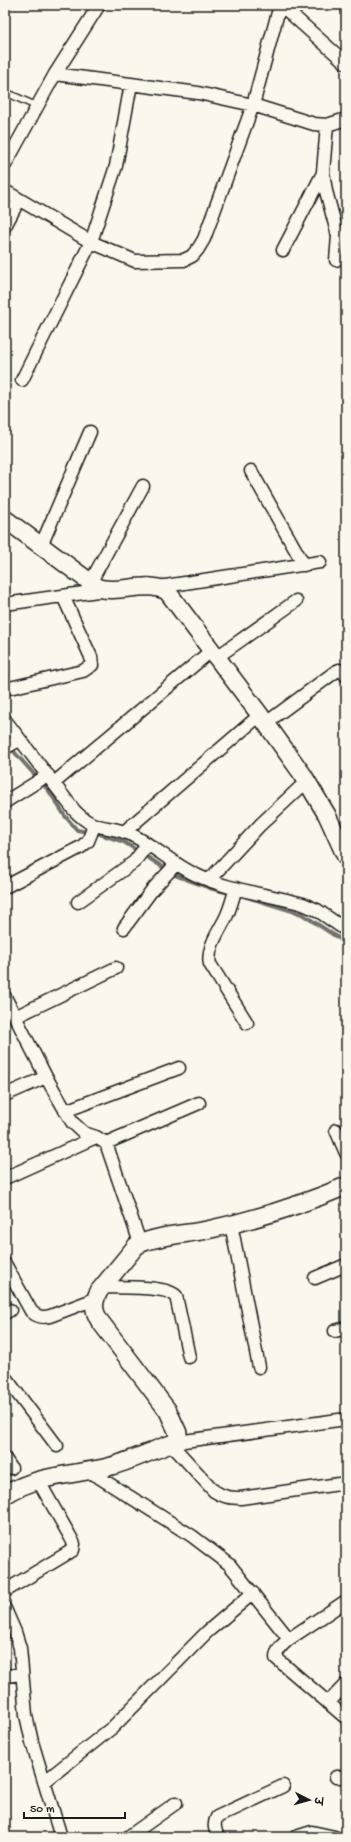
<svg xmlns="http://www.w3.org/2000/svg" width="351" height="1842" viewBox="0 0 351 1842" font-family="'Gochi Hand','Playpen Sans Deva',sans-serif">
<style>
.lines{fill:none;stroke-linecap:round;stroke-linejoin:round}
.stream{stroke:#74726e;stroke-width:4}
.lane-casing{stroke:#1c1c1c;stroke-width:9}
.street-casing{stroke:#1c1c1c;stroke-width:15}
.secondary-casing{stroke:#1c1c1c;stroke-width:20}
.lane{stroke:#fbf7ec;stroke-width:6}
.street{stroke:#fbf7ec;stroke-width:12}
.secondary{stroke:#fbf7ec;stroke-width:17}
</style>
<rect width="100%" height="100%" fill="#fbf7ec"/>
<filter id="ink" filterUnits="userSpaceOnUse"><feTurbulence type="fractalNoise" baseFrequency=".025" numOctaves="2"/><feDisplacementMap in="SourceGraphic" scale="8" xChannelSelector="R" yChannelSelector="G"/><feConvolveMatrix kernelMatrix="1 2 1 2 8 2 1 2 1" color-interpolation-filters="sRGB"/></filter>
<g filter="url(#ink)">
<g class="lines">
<path class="stream" d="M5,738L9,746L49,791L65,816L77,830L100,834L124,842L175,875L213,889L233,894
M240,895L302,914L346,943"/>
<g class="lane-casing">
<path id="lane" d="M5,92L36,106"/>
</g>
<g class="street-casing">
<path id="street" d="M281,5L346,63
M55,74L198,93L253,105L314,124L327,125L346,119
M327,125L323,172L326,191L338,236L336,260
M5,165L55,74L99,5
M5,191L91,242L135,261L184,260L192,256L198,249L204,239L253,105L280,5
M5,226L19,200
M283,250L323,173
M22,380L91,242L116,166L131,84
M251,471L304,565
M41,546L90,432
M90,583L143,486
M159,587L320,562
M5,604L105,590
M217,657L296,601
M5,689L83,671L92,665L91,657L63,596
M5,720L74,810C96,834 109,823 134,836C155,847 172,863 194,874C227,890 267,894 303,904L317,910L346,930
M266,723L335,672L339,670L343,671L346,676
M5,748L19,740
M54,783L212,650
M5,802L48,775
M124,832L260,715
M209,880L260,825L307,781
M5,887L81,847L88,841L94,826
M236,888C233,897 231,906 227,915C221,929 206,947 210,964L247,1023
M78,902L134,862L147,845
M124,928L152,890L176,864
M5,997L46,1077L72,1122L84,1133L96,1137L106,1143L140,1243
M15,1017L116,968
M5,1095L46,1077
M65,1111L179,1068
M336,1130L346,1153
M106,1143L199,1103
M5,1178L96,1137
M231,1224L259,1367
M5,1264L31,1311C37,1317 42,1318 50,1316L95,1299
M315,1278L346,1265
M102,1287C118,1288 166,1285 176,1296L189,1357
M5,1313L10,1310
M335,1331L346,1328
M5,1377L57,1446
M177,1442L346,1419
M171,1444L214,1491C223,1497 230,1498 241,1498L346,1483
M5,1459L11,1468
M89,1471L192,1536L229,1564L289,1639C283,1644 276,1650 276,1658L346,1718
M5,1591L73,1550L74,1544L71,1538L38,1480
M5,1609L15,1632L20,1648L26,1715L32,1742L61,1837
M289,1639L346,1601
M5,1676L22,1674
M328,1703L346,1684
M336,1777H346
M44,1782L113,1727L207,1632L253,1593
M128,1837L176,1803
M218,1837C215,1830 213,1824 217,1817L283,1786
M296,1837L312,1832L335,1837"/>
</g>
<g class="secondary-casing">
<path id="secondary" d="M5,519L98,588C121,594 145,580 167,591L260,715L303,775L327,815L346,857
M5,1495C36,1475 73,1475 108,1467C132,1461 154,1449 177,1442L178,1433L168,1411L99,1320C93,1309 93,1303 99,1291L136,1246C150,1236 188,1234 207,1230C254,1220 301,1205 346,1186"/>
</g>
<use href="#lane" class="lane"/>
<use href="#street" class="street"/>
<use href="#secondary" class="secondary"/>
</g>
</g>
<rect width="351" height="1842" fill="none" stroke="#fbf7ec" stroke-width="20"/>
<rect x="10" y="10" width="331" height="1822" fill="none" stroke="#1c1c1c" stroke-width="1.5" filter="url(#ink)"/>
<g transform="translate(309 1800) rotate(96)" stroke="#fbf7ec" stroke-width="3" paint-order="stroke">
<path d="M0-3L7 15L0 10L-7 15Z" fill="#1c1c1c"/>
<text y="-6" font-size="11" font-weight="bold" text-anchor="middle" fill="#1c1c1c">उ</text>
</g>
<path d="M24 1812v6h101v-6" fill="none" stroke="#1c1c1c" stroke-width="2"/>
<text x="30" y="1812" font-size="12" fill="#1c1c1c" stroke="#fbf7ec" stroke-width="3" paint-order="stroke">50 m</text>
</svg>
